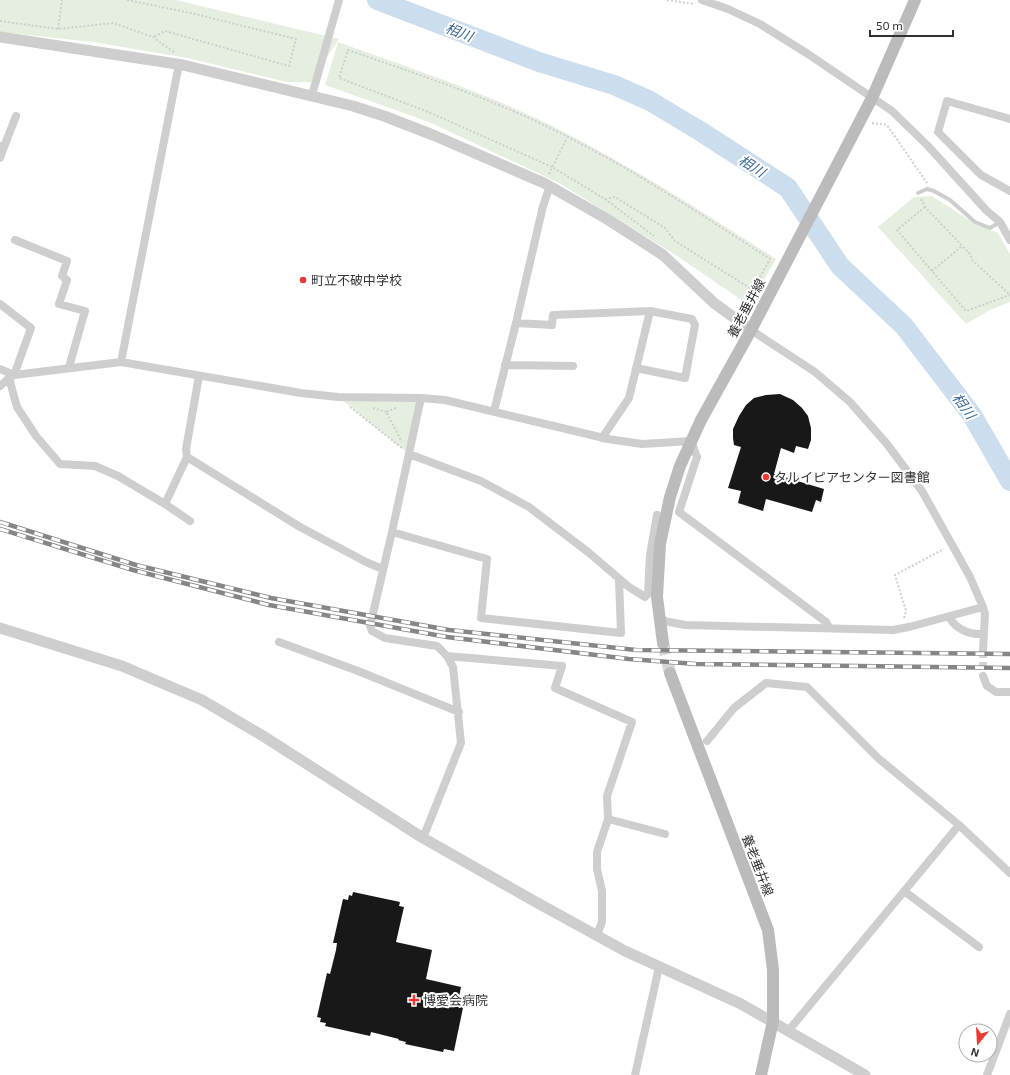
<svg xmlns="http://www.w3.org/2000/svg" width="1010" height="1075" viewBox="0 0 1010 1075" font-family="'Exo 2','Noto Sans JP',sans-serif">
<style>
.green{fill:#e6eedf}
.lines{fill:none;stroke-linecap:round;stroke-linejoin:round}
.river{stroke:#cde;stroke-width:20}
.building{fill:#181818}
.minor-tunnel{stroke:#d6d6d6;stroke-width:8;stroke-dasharray:8 4;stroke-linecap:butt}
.secondary-tunnel{stroke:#d6d6d6;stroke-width:12;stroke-dasharray:12 6;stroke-linecap:butt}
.path{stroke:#cecece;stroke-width:2;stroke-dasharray:2 2;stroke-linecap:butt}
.service{stroke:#cecece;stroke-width:4}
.minor{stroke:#cecece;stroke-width:8}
.tertiary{stroke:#cecece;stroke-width:11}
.secondary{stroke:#bbb;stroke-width:12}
.rail-casing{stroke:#868686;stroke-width:4.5}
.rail{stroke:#fff;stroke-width:3;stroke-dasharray:9;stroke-linecap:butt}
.poi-dot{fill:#e93932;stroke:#fff;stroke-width:1.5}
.labels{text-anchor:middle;stroke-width:4;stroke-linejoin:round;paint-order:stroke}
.poi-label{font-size:13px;fill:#313131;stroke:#fff;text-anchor:start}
.street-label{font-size:13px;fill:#313131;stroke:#fff}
.water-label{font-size:14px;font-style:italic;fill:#3c6996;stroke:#fff}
</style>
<rect width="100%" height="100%" fill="#fff"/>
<path class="green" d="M0,0H176L339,39L311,82H287L187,58L93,42L0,32Z
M338,42C410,68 484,92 552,126C630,165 703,212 776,259L749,305L674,254L559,183L429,122L325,85Z
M932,196L974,223L998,233L1010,254V302L990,310L966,324L878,227L914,197Z
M338,397L421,398L409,454Z"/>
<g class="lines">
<path class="river" d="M377,0L539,62L614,85L650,101L700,131L788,188L840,266L904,326L972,415L1010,481"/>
</g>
<path class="building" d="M780,394L793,400L802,408L808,416L811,428V440L808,449L796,446L794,453L781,448L774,474L824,489L821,502L816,500L812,512L766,499L763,511L738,503L741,491L728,488L741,447L734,445L733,438V429L739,416L746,405L754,398L766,395Z
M353,892L400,902L399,906L404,907L396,942L432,950L426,979L461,987L458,1002L464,1003L454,1051L444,1049L443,1052L405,1044L406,1042L398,1040L399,1039L371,1032L370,1036L325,1026L326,1023L320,1022L321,1018L317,1017L327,973L330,974L336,950L337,943H333L343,899L348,900L349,895L352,896Z"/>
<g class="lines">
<path class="minor-tunnel" d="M983,650V676"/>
<path class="secondary-tunnel" d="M663,643L670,673"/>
<path class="path" d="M127,0L191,13L296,39L289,66L165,31L153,37
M667,0L694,4
M0,21L58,29L113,23L153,37L175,53
M58,29L62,0
M872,123L887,125L927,183
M549,174L567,138
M605,199L615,197L665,228L675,241L753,290L770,259C699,213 628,166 552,129C487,97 417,74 348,50L339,78L426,111L552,167L605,199L654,236
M921,199L925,207L970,254L972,260L1010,295
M925,207L897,230L966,311L1010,295
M932,271L962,246
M350,407L402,448
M373,408L386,412
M396,408L386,412L402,442
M904,618L906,611L895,575L944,549"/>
<path class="service" d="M918,193L927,189L934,191L950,200L975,222L990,228L1000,222"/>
<path class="minor" d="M702,0L728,9L760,24L808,54L892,111L928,146L986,210L1000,222L1010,240
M312,95L339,0
M1010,119L947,101L938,132L981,175L1010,191
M0,146L4,147L0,158
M4,147L16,116
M15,240L67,261L62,276L67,280L59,304L85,311L69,367
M0,304L31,328L14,375L9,378L17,407L36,436L60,464L95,466L118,476L165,504
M516,323L543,206L550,186
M751,330L815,372L850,402L887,444L922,491L970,577L983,607L985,614L983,650
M121,362L179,64
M505,365L573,366
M636,368L685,378L695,325L692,319L650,311
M0,369L14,375L121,362L301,393L338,397L421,398L445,400L608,439L642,444L691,441L697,457L679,512L826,622L829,627
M199,376L186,449L187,457L300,527L368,563L383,569
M0,386L9,378
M421,398L392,532L370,626L372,631L385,638L437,646L447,656L453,667L461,743L423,838
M494,411L516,323L552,325L553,315L650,311L629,398L602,438
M409,454L481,481L529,507L588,552L629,587L645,597L648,594L650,555L657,515
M187,457L165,504L190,521
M392,532L487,559L481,618L621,633L619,579
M949,617C956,629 969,635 983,634
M659,620L685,625L893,630L909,627L983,607
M279,642L358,671L459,712
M447,656L562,666L555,688L632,722L607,796L608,819L597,852V869L602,891V922L597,935
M983,676L987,686L996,692H1010
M707,741L734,708L766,683L807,687L878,758L959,825
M608,819L665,834
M904,891L979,947
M789,1030L959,825L1010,873
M635,1075L659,967
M987,1075L1010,1014"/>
<path class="tertiary" d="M0,37L183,65L353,106L384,116L433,135L544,183L607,219L663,255L714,303L751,330
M0,628L122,666L202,700L263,736L423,838L534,901L625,951L741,1004L865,1075"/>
<path class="secondary" d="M663,643L657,597L660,544L670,497L680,466L701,420L751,330L872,98L915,0
M670,673L768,930L773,970V1021L761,1075"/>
<g class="rail-casing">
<path id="rail" d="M0,522L136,565L271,598L449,630L636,650L1010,654
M0,529L133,570L269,605L447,637L629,659L696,664L1010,668"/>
</g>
<use href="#rail" class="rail"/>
</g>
<g class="poi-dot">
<circle cx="303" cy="280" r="4"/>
<circle cx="766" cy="477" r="4"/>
<path d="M412 994h4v4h4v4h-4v4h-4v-4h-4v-4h4z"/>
</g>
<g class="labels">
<g class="poi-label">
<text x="311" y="285">町立不破中学校</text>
<text x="774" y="482">タルイピアセンター図書館</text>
<text x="423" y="1005">博愛会病院</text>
</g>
<g class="street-label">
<text transform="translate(746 308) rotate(-62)" y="5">養老垂井線</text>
<text transform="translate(758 865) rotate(69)" y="5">養老垂井線</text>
</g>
<g class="water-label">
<text transform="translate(459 32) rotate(21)" y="5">相川</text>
<text transform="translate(752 166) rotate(32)" y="5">相川</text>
<text transform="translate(964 406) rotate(54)" y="5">相川</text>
</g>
</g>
<g transform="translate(978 1043) rotate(198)"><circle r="19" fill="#ffffff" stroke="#adadad"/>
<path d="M0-3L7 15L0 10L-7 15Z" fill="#e93932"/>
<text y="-6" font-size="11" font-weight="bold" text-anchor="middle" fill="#313131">N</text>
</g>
<path d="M870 30v6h83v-6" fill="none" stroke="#313131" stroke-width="2"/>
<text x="876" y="30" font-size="12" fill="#313131" stroke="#ffffff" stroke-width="3" paint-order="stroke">50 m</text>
</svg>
